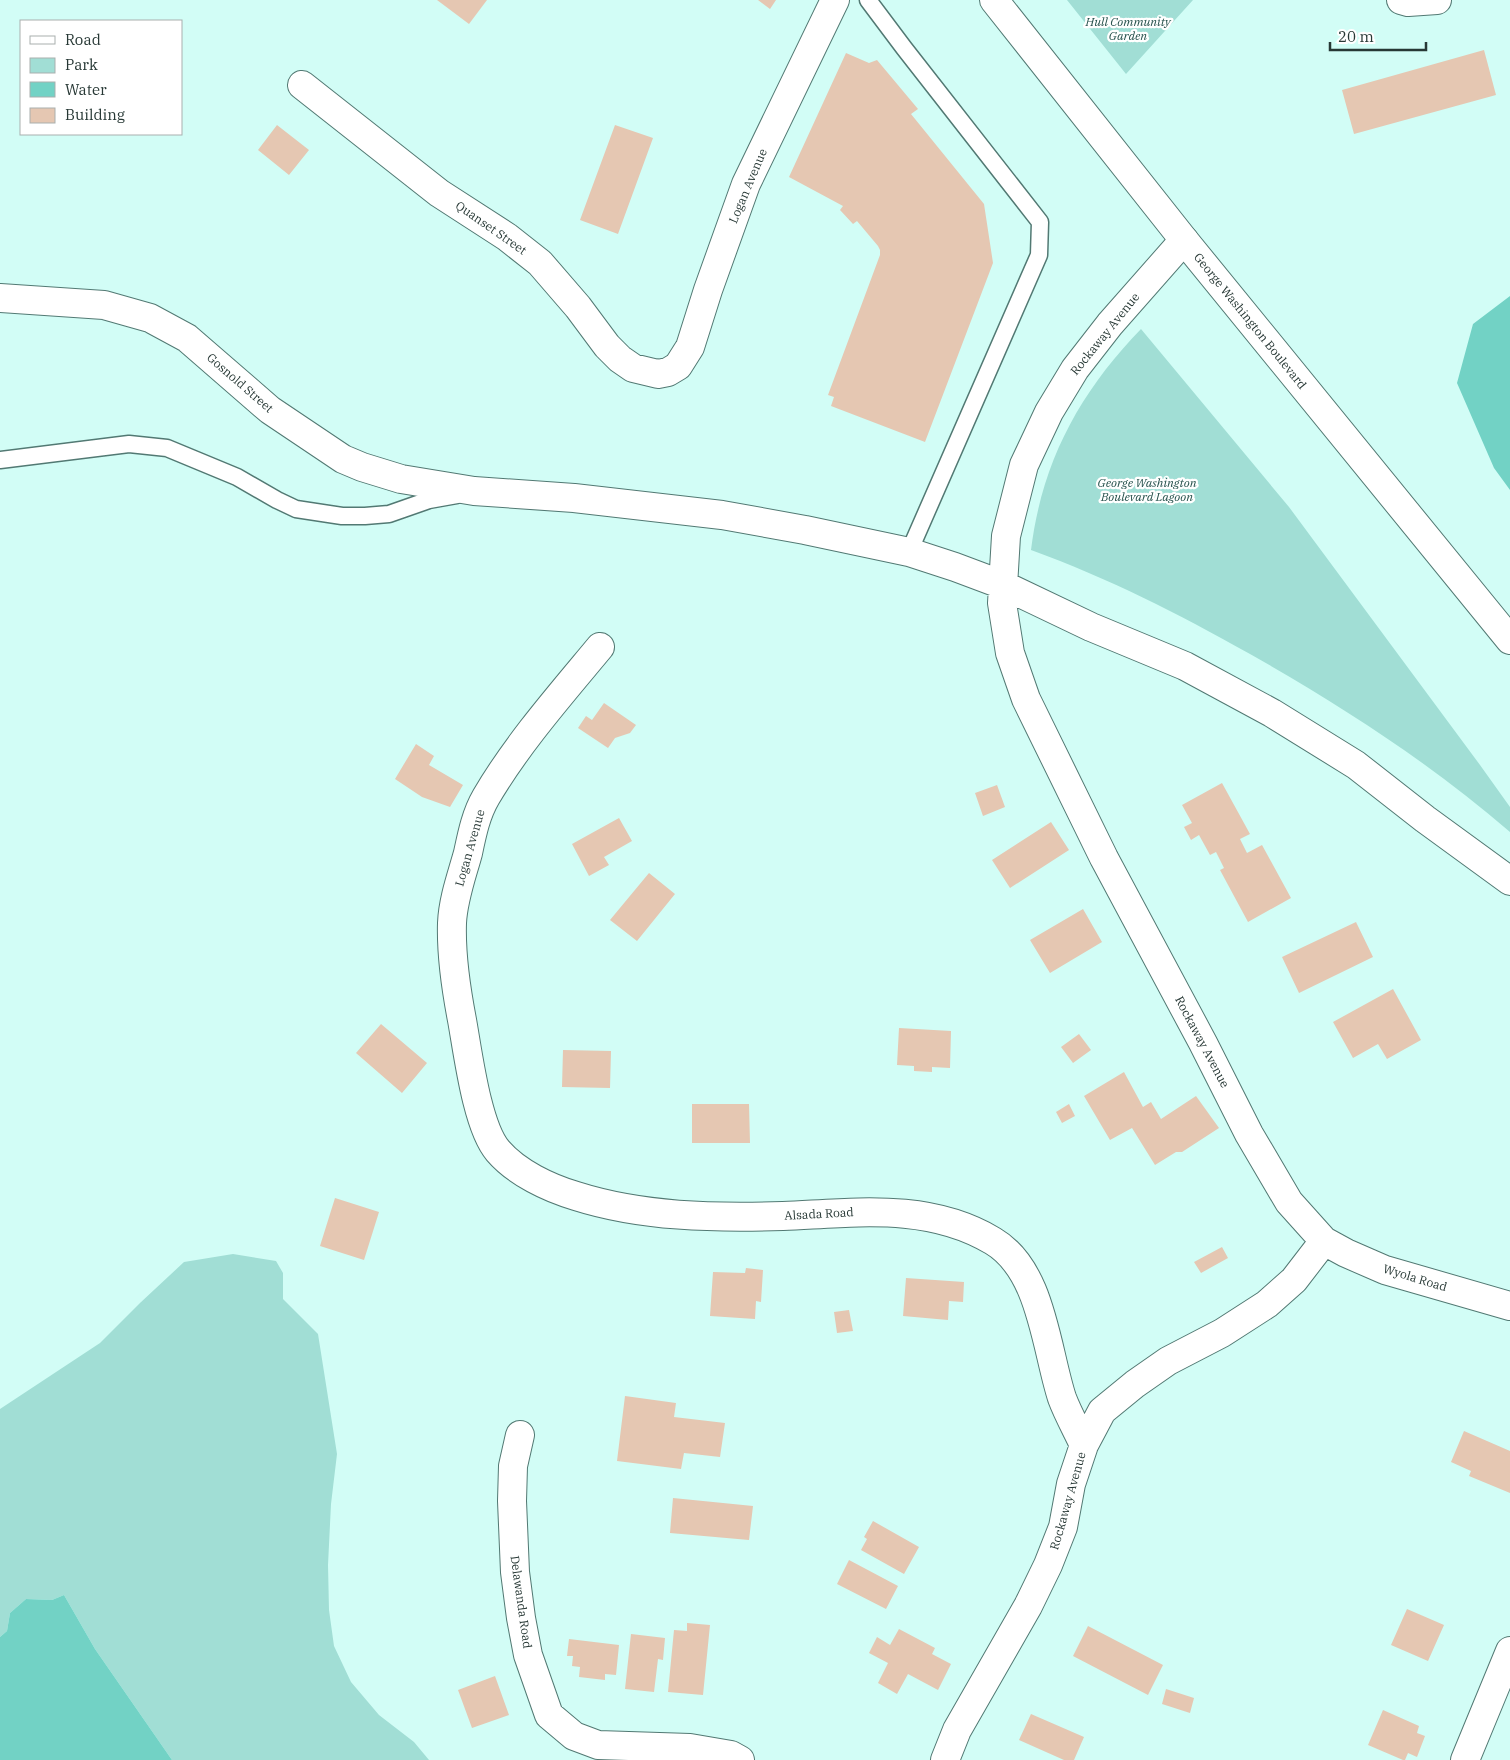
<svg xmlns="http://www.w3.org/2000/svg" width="1510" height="1760" viewBox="0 0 1510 1760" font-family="'IBM Plex Serif',serif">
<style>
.green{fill:#a1ded5}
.water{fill:#72d2c5}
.building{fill:#e5c7b2}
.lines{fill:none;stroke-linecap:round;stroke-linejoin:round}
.lane-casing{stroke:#527973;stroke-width:19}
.street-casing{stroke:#527973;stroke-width:30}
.primary-casing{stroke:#527973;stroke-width:30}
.lane{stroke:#fff;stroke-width:16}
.street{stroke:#fff;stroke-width:28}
.primary{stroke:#fff;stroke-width:28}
.labels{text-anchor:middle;stroke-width:4.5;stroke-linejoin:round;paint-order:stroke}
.park-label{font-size:12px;font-style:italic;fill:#25504b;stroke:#fff}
.street-label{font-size:12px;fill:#273835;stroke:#fff}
</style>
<rect width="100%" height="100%" fill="#d2fdf6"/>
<path class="green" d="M1067,0H1193L1126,74Z
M1141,329L1289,507L1480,765L1510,807V832C1430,763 1342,706 1250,654C1177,613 1110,579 1031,550C1042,461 1080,392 1141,329Z
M233,1254L276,1261L283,1273V1299L318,1334L337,1454L331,1504L328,1565L329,1610L334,1646L351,1682L379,1715L414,1742L429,1760H172L95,1649L64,1595L52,1600L26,1599L10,1613L7,1631L0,1637V1409L100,1343L140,1303L184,1262Z"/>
<path class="water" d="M1510,296V490L1494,468L1457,383L1473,324Z
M64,1595L95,1649L172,1760H0V1637L7,1631L10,1613L26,1599L52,1600Z"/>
<path class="building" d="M437,0H487L469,24Z
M758,0H776L770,9Z
M1484,50L1496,95L1354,134L1342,90Z
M846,53L869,63L877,60L918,109L911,114L984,204L993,263L925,442L831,406L834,397L828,395L880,255V250L878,246L857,221L853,224L840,210L843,206L789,177Z
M277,125L309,150L289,175L258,150Z
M615,125L653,138L618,234L580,220Z
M604,703L636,725L630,733L615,738L608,748L578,728L586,716L592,720Z
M416,744L434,756L429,765L463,785L450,807L422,797L395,779Z
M1222,783L1250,834L1240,839L1247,853L1262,845L1291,898L1248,922L1220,870L1224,868L1216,852L1210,855L1199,835L1191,840L1184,827L1192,823L1182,805Z
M997,785L1005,807L983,816L975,793Z
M619,818L632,841L604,857L609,865L589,876L572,844Z
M1051,822L1069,850L1010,888L992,860Z
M649,873L675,894L637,941L610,920Z
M1083,909L1102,942L1050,973L1030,940Z
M1356,922L1373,957L1299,993L1282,957Z
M1393,989L1421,1040L1387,1059L1378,1044L1353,1058L1333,1022Z
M381,1024L427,1063L402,1093L356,1053Z
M899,1028L951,1031L950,1068L932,1067V1072L914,1071V1066L897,1065Z
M1079,1034L1091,1050L1073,1063L1061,1047Z
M563,1050L611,1051L610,1088L562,1087Z
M1124,1072L1143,1107L1151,1102L1161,1119L1196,1096L1219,1128L1182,1152H1176L1155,1165L1132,1128L1110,1140L1084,1096Z
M692,1104H749L750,1143H692Z
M1069,1104L1075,1116L1062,1123L1056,1112Z
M335,1198L379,1212L364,1260L320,1246Z
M1222,1247L1228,1258L1201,1273L1194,1262Z
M746,1268L763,1270L761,1302L756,1301L755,1319L710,1316L713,1272L745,1273Z
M906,1278L964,1282L963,1302L949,1301L948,1320L903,1316Z
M849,1310L853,1331L837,1333L834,1312Z
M625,1396L676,1403L674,1417L725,1423L720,1457L684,1453L681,1469L617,1461Z
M1464,1431L1510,1451V1493L1469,1476L1471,1471L1451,1462Z
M673,1498L753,1506L749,1540L670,1533Z
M873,1521L919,1547L904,1574L861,1550L867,1539L864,1537Z
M849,1560L898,1586L886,1609L837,1584Z
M1407,1609L1444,1625L1428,1661L1391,1645Z
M687,1623L710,1625L703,1695L668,1692L674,1630L687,1631Z
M1088,1626L1163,1665L1148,1695L1073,1656Z
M899,1629L935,1648L932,1654L951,1664L938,1690L908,1674L897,1694L878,1683L888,1663L869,1653L877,1637L890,1645Z
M631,1634L665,1638L663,1660L658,1659L654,1692L625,1689Z
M569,1639L619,1645L616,1675L605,1674V1680L579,1677L580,1667L572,1666L573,1656H567Z
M495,1676L509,1715L472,1728L458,1690Z
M1166,1689L1194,1698L1190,1713L1162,1704Z
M1383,1710L1419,1726L1417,1733L1425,1736L1417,1757L1408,1753L1405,1760H1403L1368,1745Z
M1031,1714L1084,1737L1074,1760H1064L1019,1740Z"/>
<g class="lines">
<g class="lane-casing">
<path id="lane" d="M868,0L904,48L1040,222L1039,255L909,552
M0,460L129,444L167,448L237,477L277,500L296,509L342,516H365L389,514L429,500L457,495"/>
</g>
<g class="street-casing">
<path id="street" d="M1401,0L1408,2L1437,0
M302,85L439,193L507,237L540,263L578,307L607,346L620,359L633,368L658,374L668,372L678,366L690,347L708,290L746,184L835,0
M0,298L104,305L150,318L187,338L270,410L343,459L362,467L401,479L474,491L574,498L722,515L805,530L909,552L955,567L1003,585L1091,627L1185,666L1272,713L1356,765L1425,819L1510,881
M600,647C561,694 517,744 486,797C476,814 472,834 468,853C462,875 453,899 452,923C451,954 456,989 462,1020C468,1053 477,1127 498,1151C517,1173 549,1188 576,1196C642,1217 714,1218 783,1216C854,1213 928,1202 993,1241C1042,1270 1046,1349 1062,1398C1068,1414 1077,1430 1084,1445
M1324,1241L1346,1253L1385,1270L1510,1306
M520,1435L513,1466L512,1501L515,1572L521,1618L528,1655L549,1715L574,1736L598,1745L690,1748L731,1755L740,1760
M945,1760L957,1730L1028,1606L1048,1565L1063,1527L1071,1484L1084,1445L1102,1411L1135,1384L1168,1361L1222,1333L1267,1304L1294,1280L1324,1241L1289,1202L1249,1134L1203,1043L1104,858L1026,699L1010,653L1002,603L1006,536L1024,465L1049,412L1075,369L1110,324L1184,240
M1465,1760L1510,1651"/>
</g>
<g class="primary-casing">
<path id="primary" d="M994,0L1184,240L1510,640"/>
</g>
<use href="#lane" class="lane"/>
<use href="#street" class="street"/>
<use href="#primary" class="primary"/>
</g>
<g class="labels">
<g class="park-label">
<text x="1128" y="26">Hull Community<tspan x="1128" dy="14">Garden</tspan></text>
<text x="1147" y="487">George Washington<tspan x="1147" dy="14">Boulevard Lagoon</tspan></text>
</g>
<g class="street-label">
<text transform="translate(748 186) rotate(-67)" y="4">Logan Avenue</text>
<text transform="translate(491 228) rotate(35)" y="4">Quanset Street</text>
<text transform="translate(1250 321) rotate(51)" y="4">George Washington Boulevard</text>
<text transform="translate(1105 334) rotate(-51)" y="4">Rockaway Avenue</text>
<text transform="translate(240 383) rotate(41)" y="4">Gosnold Street</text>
<text transform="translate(470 848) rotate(-74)" y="4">Logan Avenue</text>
<text transform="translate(1202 1042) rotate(62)" y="4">Rockaway Avenue</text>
<text transform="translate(819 1214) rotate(-3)" y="4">Alsada Road</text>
<text transform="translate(1415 1278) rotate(17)" y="4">Wyola Road</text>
<text transform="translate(1068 1501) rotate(-74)" y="4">Rockaway Avenue</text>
<text transform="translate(521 1602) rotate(82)" y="4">Delawanda Road</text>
</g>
</g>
<rect x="20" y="20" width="162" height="115" fill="#ffffff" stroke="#a9afae"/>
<rect x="30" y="36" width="25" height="8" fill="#ffffff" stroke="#a9afae"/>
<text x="65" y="45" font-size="15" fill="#273835">Road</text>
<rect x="30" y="58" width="25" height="15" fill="#a1ded5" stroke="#a9afae"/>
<text x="65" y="70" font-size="15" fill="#273835">Park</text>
<rect x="30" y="82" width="25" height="15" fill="#72d2c5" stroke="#a9afae"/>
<text x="65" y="95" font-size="15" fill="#273835">Water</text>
<rect x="30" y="108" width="25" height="15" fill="#e5c7b2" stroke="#a9afae"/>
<text x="65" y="120" font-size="15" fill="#273835">Building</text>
<path d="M1330 42v8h96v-8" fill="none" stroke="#273835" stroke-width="2.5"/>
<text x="1338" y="42" font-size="15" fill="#273835" stroke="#ffffff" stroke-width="4" paint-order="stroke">20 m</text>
</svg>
